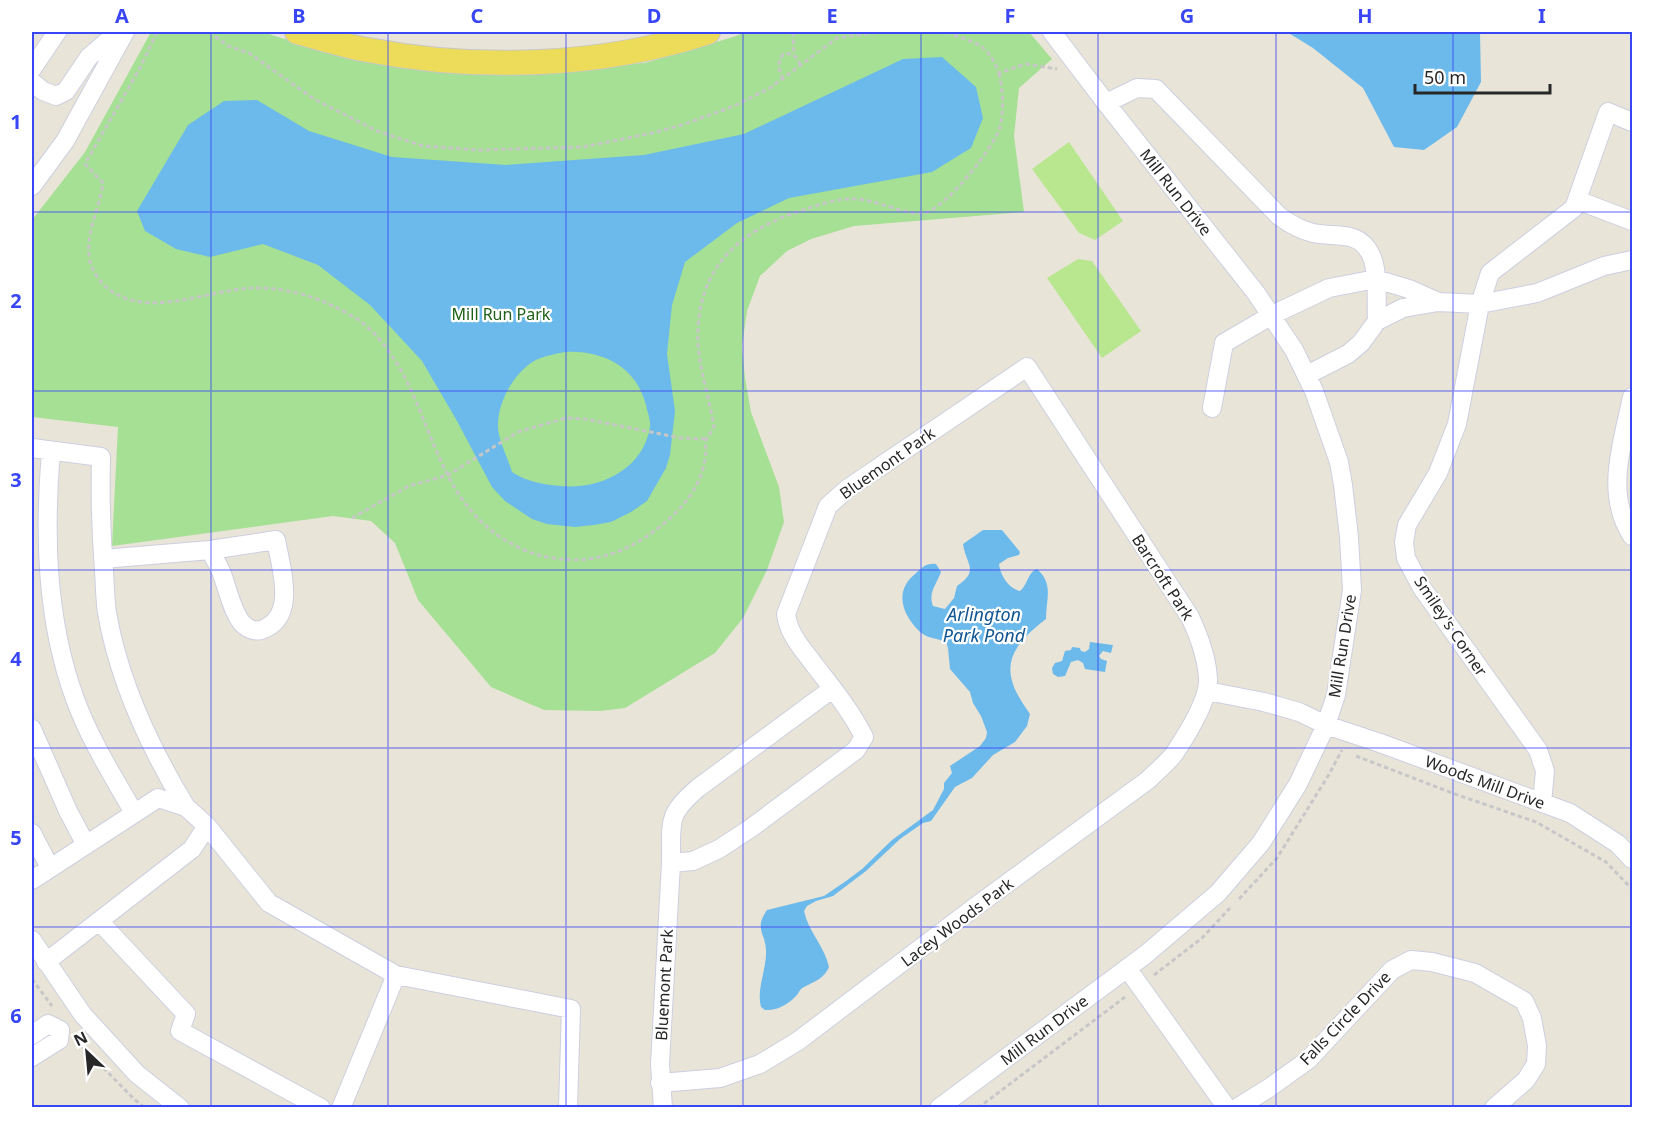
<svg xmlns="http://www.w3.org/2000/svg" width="1664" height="1139" viewBox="0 0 1664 1139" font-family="'Noto Sans',sans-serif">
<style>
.green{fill:#a5e094}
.pitch{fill:#b8e790}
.water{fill:#6bbaeb;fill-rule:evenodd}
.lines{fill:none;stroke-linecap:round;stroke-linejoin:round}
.minor-casing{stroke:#cdcfe0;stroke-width:20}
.major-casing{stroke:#c7c7c7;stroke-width:26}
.path{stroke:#c7c7c7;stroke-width:3;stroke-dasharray:4.5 3;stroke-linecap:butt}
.minor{stroke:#fff;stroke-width:18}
.major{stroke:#eddc59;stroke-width:24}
.grid{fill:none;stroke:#3846f6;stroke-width:1.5;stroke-opacity:0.55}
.labels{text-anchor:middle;stroke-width:4.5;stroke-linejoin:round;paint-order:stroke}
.street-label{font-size:16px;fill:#272727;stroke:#fff}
.park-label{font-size:16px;fill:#20601a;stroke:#fff}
.water-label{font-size:18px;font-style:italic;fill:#0f5692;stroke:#fff}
.neatline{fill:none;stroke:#3846f6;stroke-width:2}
.grid-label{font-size:20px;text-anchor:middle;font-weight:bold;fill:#3846f6}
</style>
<rect width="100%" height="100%" fill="#e9e4d8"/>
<path class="green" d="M151,32H263L281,38L382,64L515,71L645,63L733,37L746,32H1029L1052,59L1019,88L1014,136L1024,212L854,226L811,239L787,251L760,276L747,311L742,346L745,378L751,412L779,487L784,522L767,570L743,618L715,653L625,708L600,711L544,710L491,687L418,600L395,543L371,521L333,516L112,546L118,427L32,417V220L85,152Z"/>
<path class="pitch" d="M1069,142L1123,221L1095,240L1079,233L1032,169Z
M1078,259L1092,261L1141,331L1102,358L1047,278Z"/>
<path class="water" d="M1287,32H1480L1481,82L1457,127L1424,150L1394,147L1363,88L1313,48Z
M942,57L976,87L983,118L971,148L932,172L789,198L737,223L685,262L672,305L667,354L675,411L670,455L666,468L647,501L631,512L611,522L594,525L575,527L547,524L532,519L505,501L492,487L457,421L422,361L370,305L318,265L263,244L210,257L176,249L145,231L137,211L188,125L224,101L257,100L309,131L392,157L506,165L644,155L744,134L903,59ZM565,352C602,350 636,366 646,405C647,411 651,420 650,427C643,470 599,490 560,486C541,484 528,482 512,472C508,458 499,442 498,428C497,403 513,374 534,361C543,356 555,354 565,352Z
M983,530H1002L1020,552L1019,555L1008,558L999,564C1000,575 1009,589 1020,591C1028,585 1027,573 1037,569C1054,584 1046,599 1046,619C1005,650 999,672 1030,714L1027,726L1015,742L993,755L972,778L955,787L931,821L923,823L900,839L866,871L833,896L816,901L807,906L804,911C808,931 825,947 829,967C824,979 815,981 804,987C799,989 799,994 795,997C787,1005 776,1011 765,1010L761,1007C756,988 767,970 766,950C765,932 754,929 767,910L824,896L846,881L862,869L892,840L933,810L944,789V783L952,773L950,766L980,746L986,738L987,732L981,716L973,703L970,692L950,669L948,648L946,642C937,638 927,639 919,631C902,614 894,591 915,574C923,567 926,563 936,564L941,572C936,586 928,592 933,606L945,609L954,598L957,586C980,570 966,565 963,544Z
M1090,642L1113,645L1111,653L1103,651L1099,656L1101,659L1107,661L1105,672L1085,669L1083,663L1078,660L1071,662L1065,676L1058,677L1053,674L1052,668L1055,663L1062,661L1065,651L1071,650L1072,647L1080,648L1081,651L1085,652L1089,649Z"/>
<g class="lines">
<g class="minor-casing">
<path id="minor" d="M32,69L57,32
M32,82L43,91L56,96L66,91L89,57L118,32
M1106,103L1137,88L1156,89L1279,216C1290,224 1300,230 1313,233C1335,238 1359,229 1371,255C1379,272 1376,303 1377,321
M32,186L65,141L125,32
M1577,200L1632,221
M1307,375L1348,354L1361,343L1377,321L1403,308L1438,302L1480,304L1537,293L1604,266L1632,260
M1632,397C1623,442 1604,493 1632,536
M1212,408L1224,343L1272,315L1329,288L1376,279L1409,289L1438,302
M32,448L101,457C100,496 101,533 104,571C105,585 105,599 107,613C119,681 150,748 186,807
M51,451C44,534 46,620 75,699C90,740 113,776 134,813
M103,559L210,550C214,558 219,566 222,574C228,590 231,608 241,622C246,628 254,632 261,630C298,618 281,568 276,540L210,550
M1207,691L1264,702L1299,712L1326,725L1380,743L1570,813L1618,844L1632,859
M32,729L68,811L86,845
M1542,803L1545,771L1538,750L1422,588L1406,558L1404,542L1407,525L1438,473L1457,424L1480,304L1490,273L1574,208L1608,112L1632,122
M207,826L269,903L396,975L341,1108
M32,833L50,868
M671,863C672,823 665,816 698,788L832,689
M32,880L158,798L186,807L207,826L192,849L46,962
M99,921L186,1014L180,1031L321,1108
M32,940L83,1015L137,1074L180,1108
M1127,968L1227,1108
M396,975L571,1009L568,1108
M32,1035L48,1024L60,1030
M32,1057L59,1040L60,1030
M660,1083L720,1078L760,1064L798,1041L975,907L1148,780C1156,772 1167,763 1174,754C1186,736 1209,700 1208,679C1207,657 1199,636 1190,617L1027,367L847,489L828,506L786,614C789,636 803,649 816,667C833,689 851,711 864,737L856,750L751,828L719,849L693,861L671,863L660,1064L663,1108
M939,1108L1145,955L1218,893L1261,843L1298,784L1326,725L1336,695L1352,590L1349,537L1343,485L1339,462L1314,391L1294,350L1256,293L1106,103L1052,32
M1237,1108L1269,1088L1308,1060L1392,970L1411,960L1432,962L1475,973L1524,1001L1532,1018L1537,1046L1536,1064L1526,1080L1494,1108"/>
</g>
<g class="major-casing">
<path id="major" d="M297,32C320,38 344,46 368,50C477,71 603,67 708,32"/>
</g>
<path class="path" d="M157,32L140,68L85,164L103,183C100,207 86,232 89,256C90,267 97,278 104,285C143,322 205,290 252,288C278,287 310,294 333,306C343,311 356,317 365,325C438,388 422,504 522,549C547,560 577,563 604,556C638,548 682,515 697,484C702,475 705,462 706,452C706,448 705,442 707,438C709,434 712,432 714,427C709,395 696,361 698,329C701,264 742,230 800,211C815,206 832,200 848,199C874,197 904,216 924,213C945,209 994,148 1000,127C1004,109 1003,91 999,73
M209,32L228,46L249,53L314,99L377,131L423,146L479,150L583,147L652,133L682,125L734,106L770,88L837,38L880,32
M793,32L794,55
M935,32L948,33
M947,32C974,44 986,40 999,73L1026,64L1057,69
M783,79C778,69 777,64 783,54C792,52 799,57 800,66
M352,518L409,486L448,475L518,432L566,418L585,419L681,438L707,439
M1356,756L1455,794L1536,822L1606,862L1632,889
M1239,899L1277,858L1328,776L1342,750
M1154,975L1202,938L1230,908
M32,979L52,1006
M77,1041L134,1099L145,1108
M978,1108L1125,997"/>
<use href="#minor" class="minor"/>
<use href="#major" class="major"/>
</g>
<path class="grid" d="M211,32V1108M388,32V1108M566,32V1108M743,32V1108M921,32V1108M1098,32V1108M1276,32V1108M1453,32V1108M32,212H1632M32,391H1632M32,570H1632M32,748H1632M32,927H1632"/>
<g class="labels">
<g class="street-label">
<text transform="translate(1176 192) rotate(52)" y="6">Mill Run Drive</text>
<text transform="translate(887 463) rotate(-35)" y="6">Bluemont Park</text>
<text transform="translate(1163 577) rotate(57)" y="6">Barcroft Park</text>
<text transform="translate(1451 626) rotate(56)" y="6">Smiley's Corner</text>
<text transform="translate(1342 646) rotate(-81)" y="6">Mill Run Drive</text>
<text transform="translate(1485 782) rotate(20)" y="6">Woods Mill Drive</text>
<text transform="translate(957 922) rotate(-37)" y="6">Lacey Woods Park</text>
<text transform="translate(664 985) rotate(-87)" y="6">Bluemont Park</text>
<text transform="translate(1345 1018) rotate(-46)" y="6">Falls Circle Drive</text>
<text transform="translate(1044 1030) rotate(-37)" y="6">Mill Run Drive</text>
</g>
<g class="park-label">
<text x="501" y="320">Mill Run Park</text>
</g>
<g class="water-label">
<text x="984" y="621">Arlington<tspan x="984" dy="21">Park Pond</tspan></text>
</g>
</g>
<rect width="1664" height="1139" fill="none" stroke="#ffffff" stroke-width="66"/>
<g transform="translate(87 1052) rotate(334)" stroke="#ffffff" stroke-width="4.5" paint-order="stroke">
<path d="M0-4.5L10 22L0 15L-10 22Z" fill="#272727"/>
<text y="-9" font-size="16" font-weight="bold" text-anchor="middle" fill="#272727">N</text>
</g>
<path d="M1415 84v9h135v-9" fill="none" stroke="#272727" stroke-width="3"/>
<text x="1424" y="84" font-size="18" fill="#272727" stroke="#ffffff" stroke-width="4.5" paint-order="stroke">50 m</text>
<rect x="33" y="33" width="1598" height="1073" class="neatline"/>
<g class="grid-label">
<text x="122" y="23">A</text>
<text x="299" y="23">B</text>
<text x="477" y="23">C</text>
<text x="654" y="23">D</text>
<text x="832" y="23">E</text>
<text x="1010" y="23">F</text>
<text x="1187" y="23">G</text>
<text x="1365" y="23">H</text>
<text x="1542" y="23">I</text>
<text x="16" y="129">1</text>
<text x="16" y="308">2</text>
<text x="16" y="487">3</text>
<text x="16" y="666">4</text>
<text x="16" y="845">5</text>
<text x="16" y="1023">6</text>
</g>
</svg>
